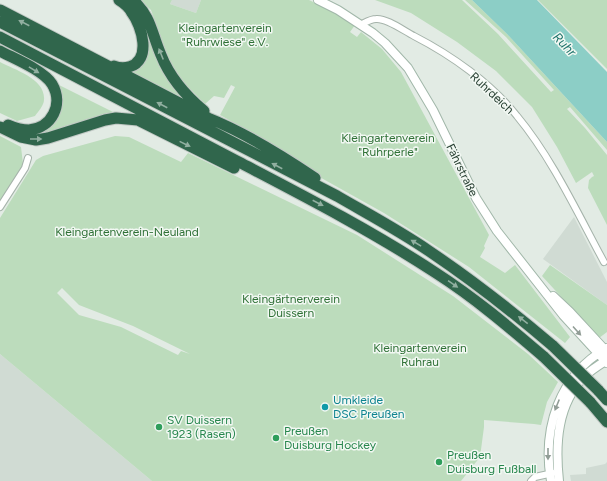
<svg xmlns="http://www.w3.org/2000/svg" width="607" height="481" viewBox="0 0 607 481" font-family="Figtree,sans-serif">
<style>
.built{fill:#d0dbd3}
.green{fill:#bcdcbc;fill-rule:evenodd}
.water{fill:#8ccec6}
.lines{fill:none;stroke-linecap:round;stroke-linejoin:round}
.street-casing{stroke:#a5b3aa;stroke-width:8}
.secondary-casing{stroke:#a1b7a9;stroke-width:10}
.highway-casing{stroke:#c1c8c4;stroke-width:13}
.street{stroke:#fff;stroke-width:6}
.secondary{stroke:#fff;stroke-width:8}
.highway{stroke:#30664c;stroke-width:11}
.highway-bridge-casing{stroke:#c1c8c4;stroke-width:13;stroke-linecap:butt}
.highway-bridge{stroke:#30664c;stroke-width:11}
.oneway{fill:#91afa0}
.oneway2{fill:#919d96}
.culture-dot{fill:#0f9aa8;stroke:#f2f8f3;stroke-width:1.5}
.leisure-dot{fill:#2e9e5b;stroke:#f2f8f3;stroke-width:1.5}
.labels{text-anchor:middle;stroke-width:3;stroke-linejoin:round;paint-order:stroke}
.park-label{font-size:12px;fill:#2f7136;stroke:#f2f8f3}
.street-label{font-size:12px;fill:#233b2e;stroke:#f2f8f3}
.culture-label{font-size:12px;fill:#0d838f;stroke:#f2f8f3;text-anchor:start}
.leisure-label{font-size:12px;fill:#27864d;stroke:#f2f8f3;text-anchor:start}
.water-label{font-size:13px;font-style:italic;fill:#1f756c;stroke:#f2f8f3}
</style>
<rect width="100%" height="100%" fill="#e2ebe4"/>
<path class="built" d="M172,0H201L196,13L170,4Z
M574,217L607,282V305L543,259Z
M0,354L152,481H0Z
M607,462V481H571L570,475L586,474V468L605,464Z"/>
<path class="green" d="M140,0H172L170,4L196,13L201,0H309L336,13L355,25L350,32L357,37L361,32L382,49L401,72L489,235L484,246L485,248L480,257L505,273L515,265L570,337L565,343L469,267L384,213L316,175L266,141L220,115L235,87L231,85L224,98L214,96L205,104L179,78L167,55L151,10Z
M375,0H462L498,34L551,92L554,90L506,37L465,0H472L507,34L607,142V150L570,107L567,109L585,128L607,155V225L588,188L589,180L592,177L594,176L592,172L576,183L557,147L532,107L496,71L457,42L411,13Z
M538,0H607V69Z
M133,4L191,103L130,72C136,70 144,66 146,59C150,43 138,18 133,4Z
M0,62C15,70 46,79 44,100C44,105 38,112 35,116L17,121L0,113Z
M55,83L117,114L48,134L31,135L54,122Z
M0,136L21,147L23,164L13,182L0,202Z
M115,136L129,137L181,162L188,153L357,235L453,296L528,354L558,382L547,402L541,425L534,424L484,420V427L480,457L461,481H152L0,354V218L36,160L43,156ZM62,288L79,305L133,326L190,354L181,351L178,355L121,327L79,315L57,293Z
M550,265L607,305V332L599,338L542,276Z"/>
<path class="water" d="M472,0H537L607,72V142L507,34Z"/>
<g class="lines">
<g class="street-casing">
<path id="street" d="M362,24C366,22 371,19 376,19C387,18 404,31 414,36C451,55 491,83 517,116C552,158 578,214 604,262
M0,207L25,168L28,158
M531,481L535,477L553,473"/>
</g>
<g class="secondary-casing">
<path id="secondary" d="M318,0L338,10L373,33L385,43L408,68L433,110L476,198L497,231L563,315L607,363
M553,296L570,312L607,352
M551,481C542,429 559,375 607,348
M559,481C555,444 557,404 585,376C591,370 599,365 607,360"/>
</g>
<g class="highway-casing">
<path id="highway" d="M133,0C152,18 151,32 161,55C170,78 185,95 204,111
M0,10L208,118C246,133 281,155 315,178
M0,22L337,196C368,214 400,231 429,251C472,280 513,312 553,346
M0,37C79,78 158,119 237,161C304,196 372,231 436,273C475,298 509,327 544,357
M0,51C15,59 43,70 52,84C64,104 52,128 29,130C22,130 15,128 8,125
M114,66C119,68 124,68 129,67C152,61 142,26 132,13C129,7 124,3 119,0
M0,127L21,137L36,140L48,138L105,120L116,118L138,120L234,168
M598,390L607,400
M590,402L607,422"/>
</g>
<use href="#street" class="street"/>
<use href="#secondary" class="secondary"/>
<use href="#highway" class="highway"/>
<g class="highway-bridge-casing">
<path id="highway-bridge" d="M553,346L598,390
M544,357L590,402"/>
</g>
<use href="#highway-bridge" class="highway-bridge"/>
</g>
<defs><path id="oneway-solid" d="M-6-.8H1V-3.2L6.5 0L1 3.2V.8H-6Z"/></defs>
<g class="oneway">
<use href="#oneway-solid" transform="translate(24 23) rotate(-153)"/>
<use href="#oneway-solid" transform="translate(161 54) rotate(-112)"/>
<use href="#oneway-solid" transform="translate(34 70) rotate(31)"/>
<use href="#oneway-solid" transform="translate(162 105) rotate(-152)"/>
<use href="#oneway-solid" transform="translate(36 139)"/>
<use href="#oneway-solid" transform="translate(185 144) rotate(26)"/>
<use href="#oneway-solid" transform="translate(277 166) rotate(-152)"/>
<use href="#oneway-solid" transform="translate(318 203) rotate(27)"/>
<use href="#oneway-solid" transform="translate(416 243) rotate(-149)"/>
<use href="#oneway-solid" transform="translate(453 284) rotate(35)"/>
<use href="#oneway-solid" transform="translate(523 320) rotate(-142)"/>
</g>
<g class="oneway2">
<use href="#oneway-solid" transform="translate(577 331) rotate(48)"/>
<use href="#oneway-solid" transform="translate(557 405) rotate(112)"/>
<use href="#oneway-solid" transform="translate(548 454) rotate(90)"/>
</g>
<circle class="culture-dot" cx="325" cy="407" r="4"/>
<g class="leisure-dot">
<circle cx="159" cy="427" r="4"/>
<circle cx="276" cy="438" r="4"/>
<circle cx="439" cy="462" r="4"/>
</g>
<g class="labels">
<g class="park-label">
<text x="225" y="32">Kleingartenverein<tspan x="225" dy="14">"Ruhrwiese" e.V.</tspan></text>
<text x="388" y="142">Kleingartenverein<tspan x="388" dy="14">"Ruhrperle"</tspan></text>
<text x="127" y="236">Kleingartenverein-Neuland</text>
<text x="291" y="303">Kleingärtnerverein<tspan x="291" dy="14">Duissern</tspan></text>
<text x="420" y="352">Kleingartenverein<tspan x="420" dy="14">Ruhrau</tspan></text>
</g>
<g class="street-label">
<text transform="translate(492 93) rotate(43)" y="4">Ruhrdeich</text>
<text transform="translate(462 170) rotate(64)" y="4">Fährstraße</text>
</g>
<g class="culture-label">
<text x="333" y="404">Umkleide<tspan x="333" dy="14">DSC Preußen</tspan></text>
</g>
<g class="leisure-label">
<text x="167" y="424">SV Duissern<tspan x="167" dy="14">1923 (Rasen)</tspan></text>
<text x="284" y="435">Preußen<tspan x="284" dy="14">Duisburg Hockey</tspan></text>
<text x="447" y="459">Preußen<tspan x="447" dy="14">Duisburg Fußball</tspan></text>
</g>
<g class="water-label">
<text transform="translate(565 44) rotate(46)" y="5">Ruhr</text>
</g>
</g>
</svg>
